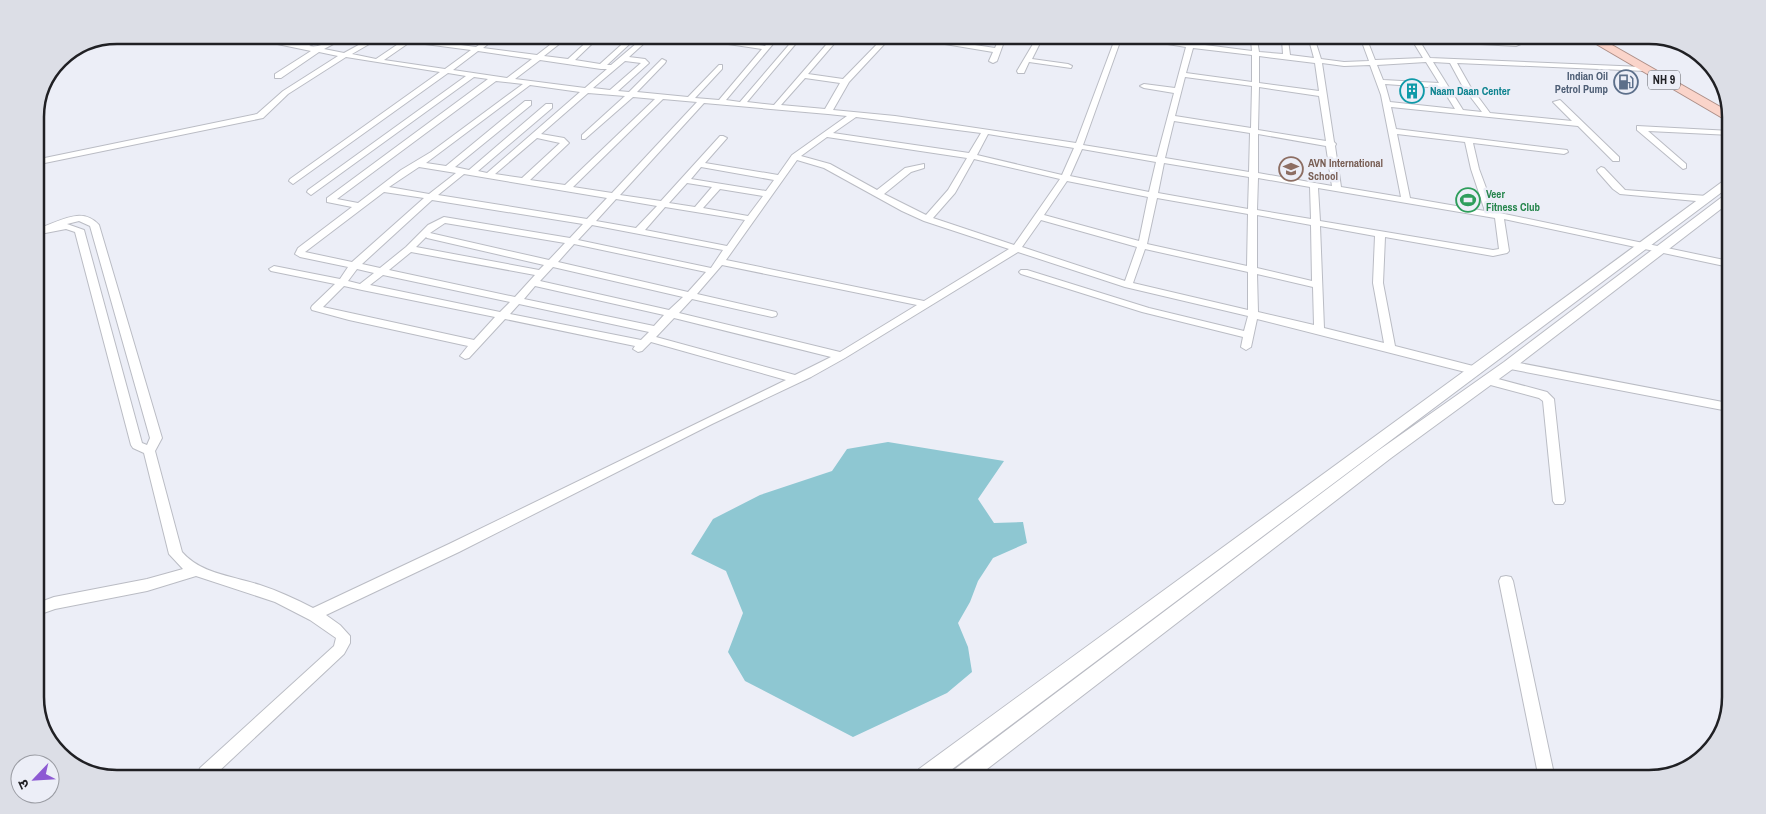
<svg xmlns="http://www.w3.org/2000/svg" width="1766" height="814" viewBox="0 0 1766 814" font-family="'Archivo Narrow','Noto Sans Devanagari',sans-serif">
<style>
.water{fill:#8ec7d2}
.lines{fill:none;stroke-linecap:round;stroke-linejoin:round}
.minor-casing{stroke:#babcc4;stroke-width:2}
.secondary-casing{stroke:#babcc4;stroke-width:2}
.trunk-casing{stroke:#ad8e87;stroke-width:2}
.minor{fill:#fff;fill-rule:evenodd}
.secondary{fill:#fff;fill-rule:evenodd}
.trunk{fill:#fad4ca;fill-rule:evenodd}
.labels{text-anchor:middle;stroke-width:5;stroke-linejoin:round;paint-order:stroke}
.far-service-label{font-size:11px;font-weight:bold;fill:#4e5e75;stroke:#eceef7;text-anchor:end}
.far-culture-label{font-size:11px;font-weight:bold;fill:#0d838f;stroke:#eceef7;text-anchor:start}
.far-education-label{font-size:11px;font-weight:bold;fill:#785e54;stroke:#eceef7;text-anchor:start}
.far-leisure-label{font-size:11px;font-weight:bold;fill:#27864d;stroke:#eceef7;text-anchor:start}
.shield{fill:#eceef7;stroke:#5d5e63;stroke-width:1}
.shield-label{font-size:12px;font-weight:bold;fill:#202024}
.rim{fill:none;stroke:#202024;stroke-width:2.5}
</style>
<rect width="100%" height="100%" fill="#eceef7"/>
<path class="water" d="M888,442L1004,461L978,499L994,523L1023,522L1027,543L993,558L978,581L970,602L958,623L968,647L972,672L947,693L853,737L745,681L728,652L743,613L726,571L691,554L713,519L760,495L832,471L847,449Z"/>
<g class="lines">
<g class="minor-casing">
<path id="minor" d="M262,36H269L268,38L285,42L297,36H305L293,43C306,46 315,36 328,36L309,46C323,49 334,36 348,36L324,49L344,53L375,36H383L352,54L376,59L410,36H418L415,39L476,47L490,37H497L483,48L537,55L555,41L530,39L527,37H568L544,56L568,59L592,37H599L575,60L600,64L630,37H637L607,65H611L644,37H651L629,57L645,59L649,63L618,91L629,92L662,59L666,61L665,63L637,92L688,97L719,65H722V69L695,98L719,100L762,49L681,37H702L765,46L772,38H778L726,100L740,102L794,39H798V41L747,102L774,105L832,38H839L808,74L843,79L883,38H890L849,82L833,110L895,116L1076,143L1115,39H1121L1083,145L1157,157L1174,93L1144,88L1140,86L1144,84L1175,88L1186,47L1137,39H1158L1252,51L1251,40H1257L1259,52L1283,54L1282,40H1288L1290,55L1314,58L1309,40H1315L1321,59L1344,62L1369,61L1362,42L1365,40L1368,42L1375,60L1423,58L1412,40H1419L1430,58L1643,67H1646V71L1457,63L1470,86L1490,113L1572,121L1553,102L1560,100L1619,157V161H1613L1578,126L1391,107L1396,129L1567,150L1568,152L1564,154L1473,143L1479,169L1495,212L1729,261V267L1504,219L1509,251L1507,253L1493,256L1385,237L1383,283L1395,346L1481,368L1482,371L1477,375L1257,319L1251,347L1246,350L1241,347L1243,337L1142,312L1021,274L1019,272L1021,270H1027L1149,308L1244,331L1248,316L1125,287L1018,252L845,358L811,377L712,424L459,552L326,615L340,625L350,636V643L344,654L217,773H198L200,768L334,646L336,638L310,620L275,602L196,576L147,591L55,609L35,616V604L54,597L147,579L183,569L169,554L144,453L133,448L131,445L75,232L66,229L35,235V229C56,225 80,204 99,225L162,438L155,451L182,552C201,574 233,576 260,585C278,591 296,599 313,608L449,544L786,380L651,342L642,351L638,352L633,349L635,346L505,319L469,358L465,359L460,356L468,346L349,320L312,310L311,308L312,306L335,284L271,271L269,269L274,266L340,279L348,267L300,257L295,254L298,248L352,207L327,202V198L488,79L474,77L311,195L307,192L308,190L466,76L448,73L293,184L289,181L290,179L440,72L346,57L288,94L263,118L35,165V160L257,114L283,91L338,56L319,52L281,78H275V74L311,51L263,41ZM410,42L471,50L445,69L384,60ZM1193,48L1252,55V82L1186,73ZM478,51L532,59L507,78L453,70ZM1259,56L1315,63L1319,91L1259,83ZM540,60L601,69H607L585,88L515,79ZM625,61L641,63L610,90L593,88ZM1426,62L1439,83L1383,80L1377,65ZM1433,62L1450,63L1463,87L1482,112L1463,110ZM1322,63L1344,66L1370,65L1381,95L1401,197L1341,187L1335,146L1336,144L1334,142ZM1185,77L1252,86L1251,128L1175,116ZM805,78L840,83L825,109L781,105ZM496,81L523,84L431,152L401,170L358,203L337,199ZM1385,84L1442,88L1455,109L1390,102ZM530,85L580,92L487,173L478,171L552,108V104H546L469,170L455,167L531,105V101H525L446,166L426,163ZM1259,87L1319,96L1326,141L1258,130ZM588,93L625,96L582,135V139H585L633,97L655,99L565,185L530,180L569,143L564,138L541,134ZM663,99L697,102L612,193L573,187ZM704,103L828,114L847,116L792,155L778,175L705,163L727,138L723,136H720L661,201L620,195ZM856,117L981,133L969,153L833,133ZM1174,121L1250,133L1249,172L1165,158ZM988,134L1074,148L1062,175L977,155ZM1258,134L1326,146L1332,186L1258,173ZM1397,134L1465,142L1471,169L1485,211L1410,198ZM827,137L967,158L948,190L926,215L884,194L911,172L924,168V164L905,168L877,190L830,164L801,156ZM537,138L560,143L522,178L495,174ZM1082,149L1156,162L1149,192L1070,176ZM974,159L1060,179L1014,245L933,218L955,193ZM797,160L824,168L902,211L924,221L1009,249L924,301L726,260ZM1164,163L1249,177L1248,209L1158,193ZM419,167L456,173L429,194L389,187ZM701,167L774,180L766,191L691,179ZM464,174L607,198L587,219L438,195ZM1258,178L1310,187L1311,219L1257,210ZM1067,181L1148,197L1139,241L1044,215ZM687,183L712,187L695,207L669,203ZM1318,188L1495,218L1499,249L1493,250L1320,221ZM720,189L763,196L748,216L703,208ZM384,192L424,198L352,262L305,252ZM1157,198L1248,214L1247,266L1147,244ZM616,199L657,206L636,228L596,221ZM432,200L583,224L570,238L444,217L428,225L406,247L380,268L362,264ZM665,207L745,220L727,246L645,230ZM1257,215L1311,225L1312,281L1257,268ZM1041,220L1137,247L1125,281L1022,247ZM79,221L90,226L150,438L147,445L142,443L84,230L67,224ZM445,223L565,243L549,260L430,233ZM592,225L723,250L711,268L578,240ZM1320,226L1375,236L1373,283L1384,343L1324,328ZM426,237L427,238L544,265L539,270L416,247ZM574,244L706,272L688,292L558,262ZM1145,249L1248,272V310L1133,283ZM411,252L535,275L515,297L389,270ZM722,265L917,305L840,352L679,313L692,299L772,317L776,316L777,314L776,312L697,294ZM553,267L683,297L669,310L540,281ZM357,269L374,273L360,284L348,281ZM1257,274L1313,287L1314,325L1258,312ZM383,275L510,302L500,312L370,285ZM344,286L362,290L495,317L474,340L323,307ZM535,286L664,315L654,326L524,299ZM519,304L649,332L641,340L510,314ZM674,318L831,357L795,375L656,337Z
M909,38H928L995,48L999,39H1005L997,61L993,63L989,61L993,52Z
M1036,39H1042L1032,59L1068,64L1072,66L1071,68L1029,62L1024,73H1018L1017,71Z
M1460,41H1528L1516,46L1463,43Z
M1637,126L1731,131V135L1648,131L1686,164V168L1683,169L1637,130Z
M1601,167L1604,168L1625,190L1707,196L1711,199L1707,202L1620,194L1613,189L1598,172L1597,170Z
M1509,361L1728,403V411L1505,368L1504,365L1505,362Z
M1487,376L1547,392L1554,399L1565,501L1563,504H1555L1553,501L1543,401L1539,398L1483,383L1482,380L1483,377Z
M1506,576L1511,577L1513,581L1555,779H1539L1499,581L1501,577Z"/>
</g>
<g class="secondary-casing">
<path id="secondary" d="M1730,178V186L943,776H916L919,769C1188,572 1458,377 1726,179Z
M1730,193V202L1514,368L1391,458L978,776H952L955,769L1379,450L1504,362L1726,194Z"/>
</g>
<g class="trunk-casing">
<path id="trunk" d="M1591,41H1605L1731,113V123Z"/>
</g>
<use href="#minor" class="minor"/>
<use href="#secondary" class="secondary"/>
<use href="#trunk" class="trunk"/>
</g>
<defs>
<g id="fuel-ring" transform="scale(1.25)"><circle r="9.5" fill="#eceef7" stroke="#5c6f8a" stroke-width="1.5"/><path d="M-5.5-6h7V0h2V4h1.3V-2.5L3-4.5l.8-.8L6-3V5H2.5V1h-1V6h-7ZM-4.2-4.7v3.2H.2V-4.7Z" fill="#5c6f8a"/></g>
<g id="building-ring" transform="scale(1.25)"><circle r="9.5" fill="#eceef7" stroke="#0f9aa8" stroke-width="1.5"/><path d="M-4-6H4V6H1V3H-1V6H-4ZM-2.5-4.3h1.7v1.8h-1.7ZM.8-4.3h1.7v1.8H.8ZM-2.5-1h1.7V.8h-1.7ZM.8-1h1.7V.8H.8Z" fill="#0f9aa8"/></g>
<g id="school-ring" transform="scale(1.25)"><circle r="9.5" fill="#eceef7" stroke="#8d6e63" stroke-width="1.5"/><path d="M0-5L7-2L0 1L-7-2ZM-4 1L0 2.5L4 1V4Q0 6-4 4Z" fill="#8d6e63"/></g>
<g id="stadium-ring" transform="scale(1.25)"><circle r="9.5" fill="#eceef7" stroke="#2e9e5b" stroke-width="1.5"/><path d="M0-5a6.5 5 0 1 0 0 10a6.5 5 0 1 0 0-10ZM-3.5-1.8h7v3.6h-7Z" fill="#2e9e5b"/></g>
</defs>
<g fill-rule="evenodd">
<use href="#fuel-ring" x="1626" y="82"/>
<use href="#building-ring" x="1412" y="91"/>
<use href="#school-ring" x="1291" y="169"/>
<use href="#stadium-ring" x="1468" y="200"/>
</g>
<g class="labels">
<g class="far-service-label">
<text x="1608" y="80">Indian Oil<tspan x="1608" dy="13">Petrol Pump</tspan></text>
</g>
<g class="far-culture-label">
<text x="1430" y="95">Naam Daan Center</text>
</g>
<g class="far-education-label">
<text x="1308" y="167">AVN International<tspan x="1308" dy="13">School</tspan></text>
</g>
<g class="far-leisure-label">
<text x="1486" y="198">Veer<tspan x="1486" dy="13">Fitness Club</tspan></text>
</g>
<rect class="shield" x="1648" y="70.5" width="32" height="19" rx="4"/>
<g class="shield-label">
<text x="1664" y="84">NH 9</text>
</g>
</g>
<path d="M0 0H1766V814H0ZM117 44H1649A73 73 0 0 1 1722 117V697A73 73 0 0 1 1649 770H117A73 73 0 0 1 44 697V117A73 73 0 0 1 117 44Z" fill="#dcdee6" fill-rule="evenodd"/>
<path class="rim" d="M117 44H1649A73 73 0 0 1 1722 117V697A73 73 0 0 1 1649 770H117A73 73 0 0 1 44 697V117A73 73 0 0 1 117 44Z"/>
<g transform="translate(35 779) rotate(245)"><circle r="24" fill="#eceef7" stroke="#9a9ca3"/>
<path d="M0-4L9 19L0 12L-9 19Z" fill="#8d5ad3"/>
<text y="-8" font-size="14" font-weight="bold" text-anchor="middle" fill="#202024">उ</text>
</g>
</svg>
